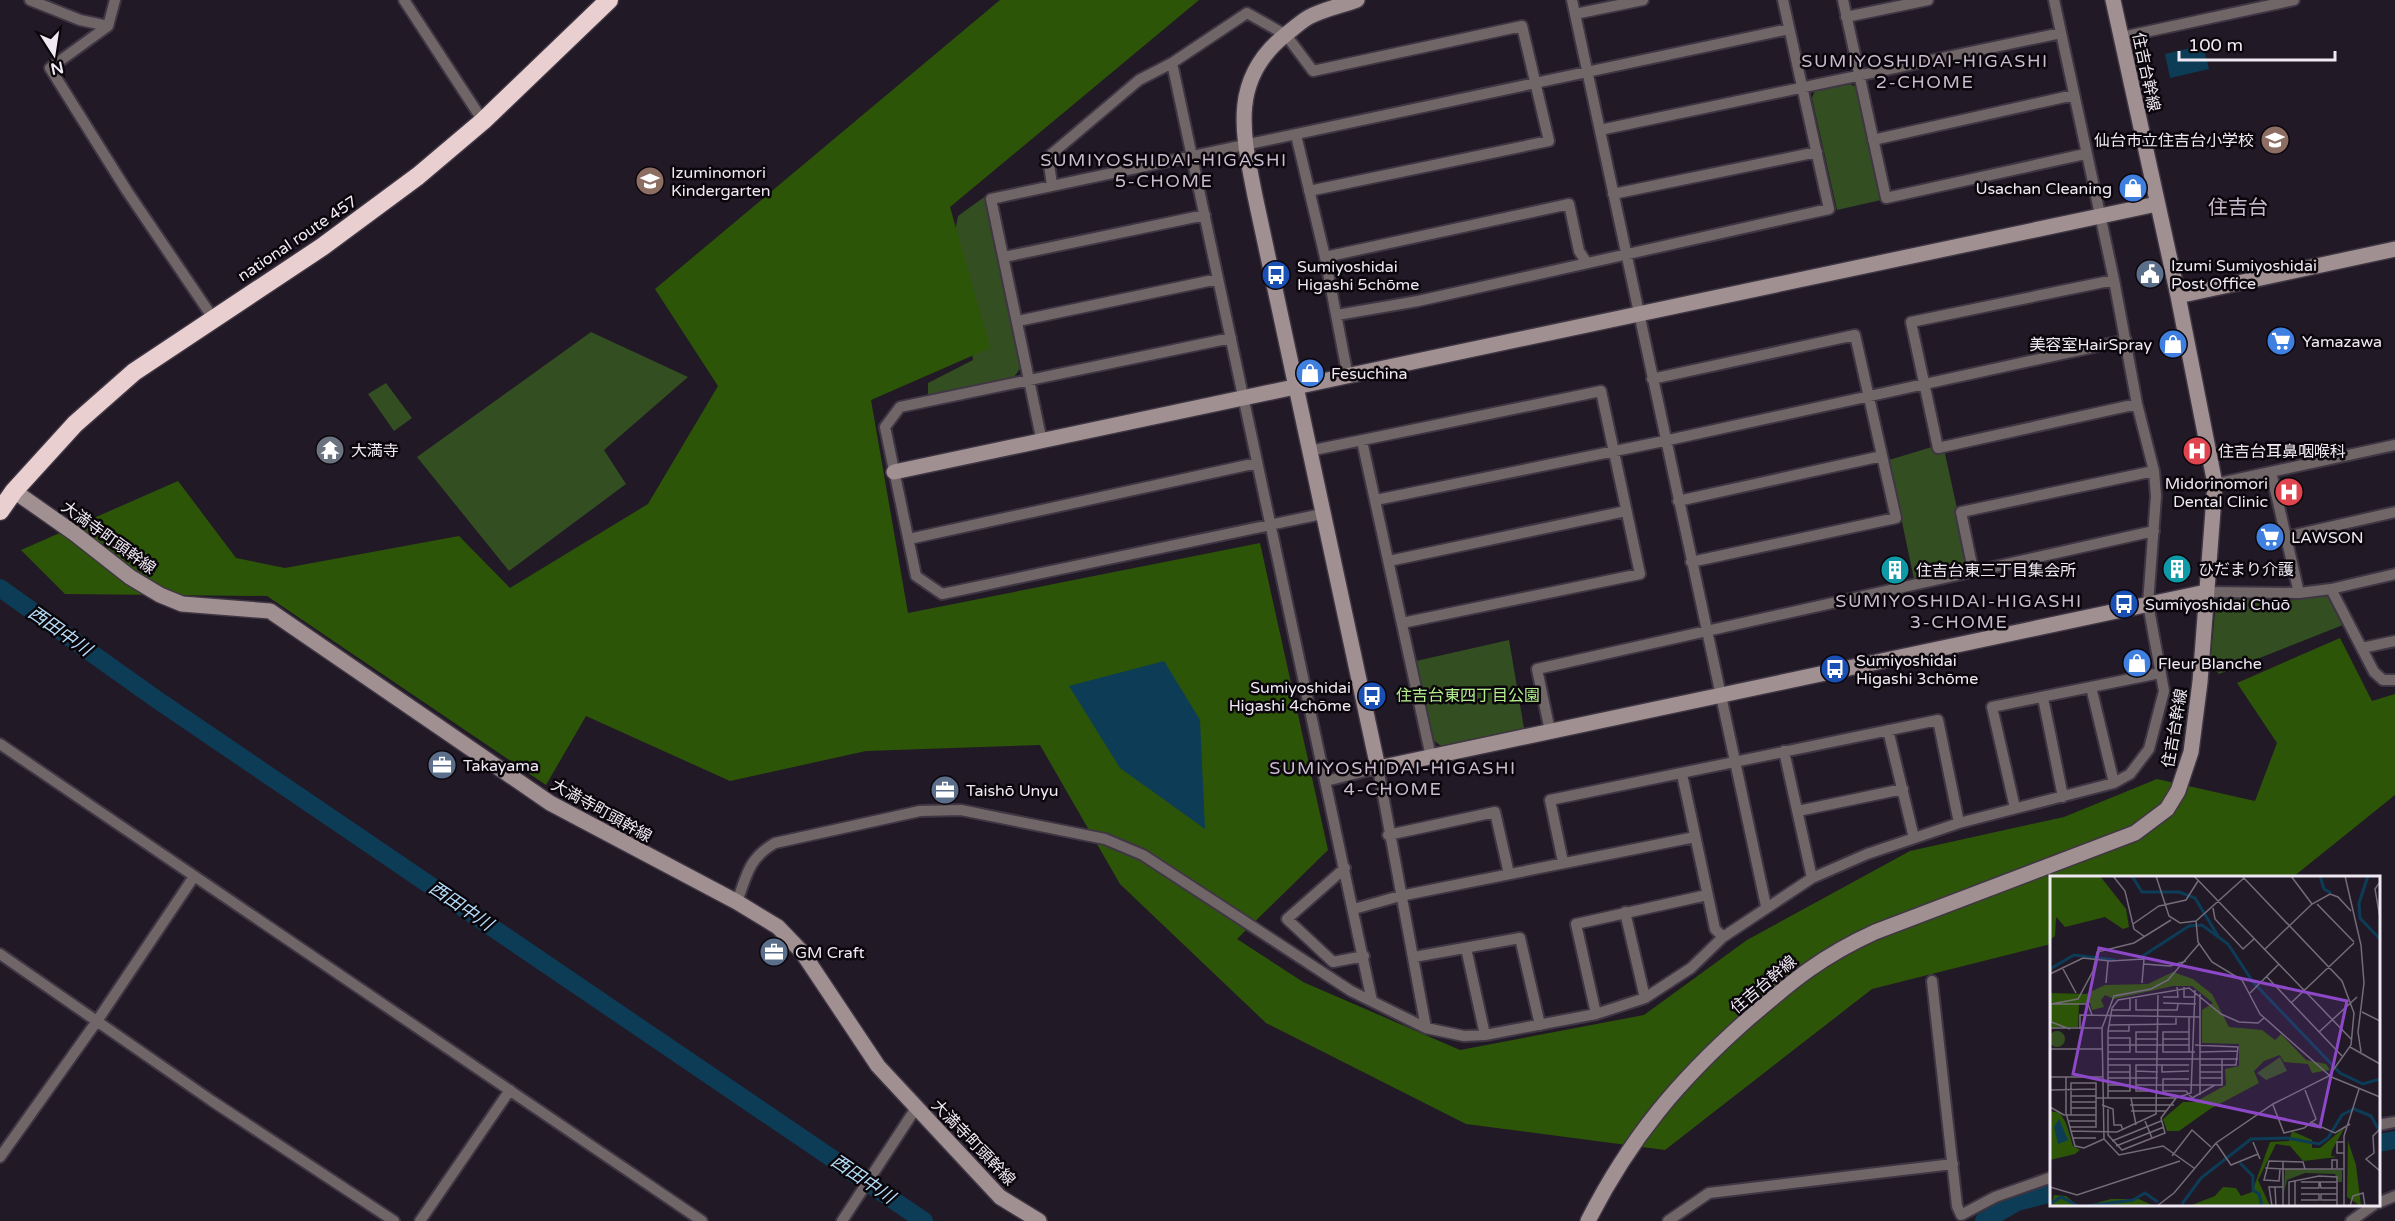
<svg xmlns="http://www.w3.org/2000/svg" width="2395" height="1221" viewBox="0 0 2395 1221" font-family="'Varela Round','Noto Sans JP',sans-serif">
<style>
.green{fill:#334e20}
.forest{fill:#2d5507}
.water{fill:#0c3c56}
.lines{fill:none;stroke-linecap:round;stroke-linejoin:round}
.river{stroke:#0c3c56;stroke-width:18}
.street-casing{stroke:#3f3644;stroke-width:14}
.secondary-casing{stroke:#3f3644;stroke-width:18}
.highway-casing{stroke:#3f3644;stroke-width:21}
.street{stroke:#716667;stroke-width:10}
.secondary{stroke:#a19091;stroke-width:15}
.highway{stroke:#e9cfcf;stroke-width:18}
.labels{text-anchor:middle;stroke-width:5;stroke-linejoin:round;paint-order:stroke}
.street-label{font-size:16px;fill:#efe9f3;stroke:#0a060b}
.poi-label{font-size:16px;fill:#efe9f3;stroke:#0a060b;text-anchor:start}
.park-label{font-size:16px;fill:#b4f08e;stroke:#0a060b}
.neighbourhood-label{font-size:18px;letter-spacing:1.5px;fill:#c8bbce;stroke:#0a060b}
.water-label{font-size:18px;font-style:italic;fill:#b5ddf8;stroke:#0a060b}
.quarter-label{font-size:20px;fill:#c8bbce;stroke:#0a060b}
.inset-river{fill:none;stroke:#0c3c56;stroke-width:3}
.inset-road{fill:none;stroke:#746c79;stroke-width:1.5}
.view{fill:#8c48c7;fill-opacity:0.15;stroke:#8c48c7;stroke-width:3}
.inset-edge{fill:none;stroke:#efe9f3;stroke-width:3}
</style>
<rect width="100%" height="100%" fill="#221927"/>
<path class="green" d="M1848,83L1856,87L1881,200L1837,210L1812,98L1815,91Z
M987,195L1022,366L1014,377L928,395V383L973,360L966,305L951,253L958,216Z
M591,332L688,377L604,450L626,484L509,571L417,457Z
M386,383L412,418L394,431L368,394Z
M1932,447L1936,451L1944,449L1969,563L1964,569L1914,579L1889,460Z
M2328,594L2343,625L2219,674L2210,663L2216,603L2222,597L2281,602Z
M1509,640L1524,728L1441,746L1432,739L1416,661Z"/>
<path class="forest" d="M1000,0H1199L950,207L990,348L871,400L908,613L1260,543L1328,850L1237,939L1303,982L1460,1050L1644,1015L1747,940L1910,851L2064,817L2157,779L2255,801L2277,743L2237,683L2340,638L2372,701L2395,694V795L2293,877L2052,878L2051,944L1872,989L1665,1150L1466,1124L1266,1023L1120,884L1040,745L866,751L730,781L586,716L546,785L267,596L65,594L21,550L178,481L236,558L285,568L459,536L510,588L648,504L718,386L655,289Z"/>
<path class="water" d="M2203,45L2209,69L2170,78L2165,54Z
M1164,661L1200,720L1205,829L1120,768L1069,686Z"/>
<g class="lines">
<path class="river" d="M0,588L156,699L924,1221
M2378,1143L2395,1140
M1984,1221L2017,1202L2052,1193"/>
<g class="street-casing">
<path id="street" d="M30,0L80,20L108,26
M115,0L108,26L50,68L127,191L213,318
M404,0L483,121
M1572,0L1766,906
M1843,0L1886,198L2085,154
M1575,14L1643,0
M1846,17L1928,0
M2122,37L2294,0
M1172,63L1372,1001
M1600,130L2061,33
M1296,135L1325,257L1348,377
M1873,140L2074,95
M1052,185L1048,157L1139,80L1172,63L1247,13L1286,35L1313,71L1522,26L1549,141L1309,191
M1613,194L1817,152
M1004,257L1205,215
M1325,257L1569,204L1579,251L1587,263
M2114,280L1911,322L1938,448L2137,404
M1337,315L1418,301L1829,209L1783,0
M1018,321L1218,279
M1231,338L900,407L885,427L916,576L942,594L1322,514
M1652,379L1855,335L1896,518L1691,562
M1362,441L1431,757
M1042,442L991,199L1789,29
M1309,451L1601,391L1640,574L1402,623
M2271,472L2299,593
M2215,484L2395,445
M1376,500L1664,441L2126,340
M1678,501L1882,456
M2286,537L2395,512
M909,539L1257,463
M1389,561L1626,511
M1973,570L1961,512L2154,471
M2331,589L2374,672L2383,680H2395
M2206,592L2299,593L2331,589L2395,574
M2362,648L2395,641
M2091,687L2114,783
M2043,698L2063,797
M1888,730L1914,838
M1550,731L1537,669L2154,531
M0,744L702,1221
M1784,751L1812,878
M1682,774L1715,929L1723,937
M1326,781L1378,768L1426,1028
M2015,808L1992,707L2160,673
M1798,811L1903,789
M1388,835L1495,812L1509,874
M1563,862L1550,800L1938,720L1959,823
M1345,868L1287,919L1333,962L1364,956
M737,902C747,874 749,858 775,843L920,811L961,810L1105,839L1143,855L1351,991L1426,1028L1464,1036L1485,1035L1596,1014L1645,998L1691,968L1723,937L1812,878L1867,854L1959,823L2114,783L2130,774L2149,749L2164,691L2148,604L2156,496L2154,471L2137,404L2114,280L2054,0
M1354,909L1400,896L1695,837
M1625,912L1645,998
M1466,948L1485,1035
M0,954L212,1101L394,1221
M1414,957L1520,938L1540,1025
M1932,981L1957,1206L1961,1215L1995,1197L2052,1177
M1596,1014L1576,924L1707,895
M2378,1125L2395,1122
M0,1157L97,1021L193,878
M2378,1203L2395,1196
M420,1221L510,1090
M842,1221L916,1108
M1668,1221L1709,1193L1953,1164
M2351,1221L2375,1204"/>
</g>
<g class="secondary-casing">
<path id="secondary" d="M1357,0C1341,6 1324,9 1309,17C1300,22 1292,30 1284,36C1229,81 1243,135 1255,196L1378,768L2206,592
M2178,296L2395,249
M894,472L2157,204
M14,491L74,533L130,577L160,595L182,604L270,611L550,803L737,902L778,927L802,952L878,1066L1000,1197L1039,1221
M1588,1221C1630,1138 1679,1080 1748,1019C1792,981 1822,956 1875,932L2135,833L2167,809L2178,791L2191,752L2200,682L2215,484L2178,296L2113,0"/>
</g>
<g class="highway-casing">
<path id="highway" d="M0,511L14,491L75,424L134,372L322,247L418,176L483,121L609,0"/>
</g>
<use href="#street" class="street"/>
<use href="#secondary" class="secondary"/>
<use href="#highway" class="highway"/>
</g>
<defs>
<g id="school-disc" transform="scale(1.5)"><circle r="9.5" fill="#8d6e63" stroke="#0a060b"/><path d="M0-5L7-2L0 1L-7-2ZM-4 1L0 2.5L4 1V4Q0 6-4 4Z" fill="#fff"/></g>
<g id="shop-disc" transform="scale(1.5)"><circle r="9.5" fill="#3f7fe0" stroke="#0a060b"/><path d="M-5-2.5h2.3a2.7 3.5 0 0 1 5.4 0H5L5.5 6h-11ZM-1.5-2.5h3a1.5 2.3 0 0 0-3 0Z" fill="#fff"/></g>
<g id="civic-disc" transform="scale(1.5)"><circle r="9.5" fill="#5c6f8a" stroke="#0a060b"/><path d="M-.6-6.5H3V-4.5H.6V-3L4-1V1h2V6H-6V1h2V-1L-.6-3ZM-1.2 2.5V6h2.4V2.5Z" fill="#fff"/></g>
<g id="bus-disc" transform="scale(1.5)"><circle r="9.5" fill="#1a4fb4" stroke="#0a060b"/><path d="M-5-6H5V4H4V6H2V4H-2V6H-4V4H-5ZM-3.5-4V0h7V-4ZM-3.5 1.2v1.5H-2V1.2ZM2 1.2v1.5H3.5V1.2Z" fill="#fff"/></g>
<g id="supermarket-disc" transform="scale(1.5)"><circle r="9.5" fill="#3f7fe0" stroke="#0a060b"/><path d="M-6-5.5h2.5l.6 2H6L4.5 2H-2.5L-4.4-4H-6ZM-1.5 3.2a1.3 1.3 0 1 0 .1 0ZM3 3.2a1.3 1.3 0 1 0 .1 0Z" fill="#fff"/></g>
<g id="temple-disc" transform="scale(1.5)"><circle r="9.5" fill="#6b7280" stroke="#0a060b"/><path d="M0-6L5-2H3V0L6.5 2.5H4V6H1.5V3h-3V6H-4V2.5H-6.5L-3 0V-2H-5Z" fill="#fff"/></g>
<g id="hospital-disc" transform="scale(1.5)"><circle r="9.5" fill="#e0444e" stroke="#0a060b"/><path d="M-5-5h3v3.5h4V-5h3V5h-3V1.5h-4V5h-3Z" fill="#fff"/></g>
<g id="building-disc" transform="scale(1.5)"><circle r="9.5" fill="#0f9aa8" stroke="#0a060b"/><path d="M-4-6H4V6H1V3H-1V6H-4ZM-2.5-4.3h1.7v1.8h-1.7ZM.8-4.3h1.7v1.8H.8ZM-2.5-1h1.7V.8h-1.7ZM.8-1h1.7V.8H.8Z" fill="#fff"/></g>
<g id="office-disc" transform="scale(1.5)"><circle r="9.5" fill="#5c6f8a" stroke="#0a060b"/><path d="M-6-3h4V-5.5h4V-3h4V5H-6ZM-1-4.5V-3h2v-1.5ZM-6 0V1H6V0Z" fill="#fff"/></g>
</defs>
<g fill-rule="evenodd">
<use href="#school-disc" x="2275" y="140"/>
<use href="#school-disc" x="650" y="181"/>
<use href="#shop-disc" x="2133" y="188"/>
<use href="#civic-disc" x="2150" y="274"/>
<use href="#bus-disc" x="1276" y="275"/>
<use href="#supermarket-disc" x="2281" y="341"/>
<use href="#shop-disc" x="2173" y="344"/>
<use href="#shop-disc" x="1310" y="373"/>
<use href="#temple-disc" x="330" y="450"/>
<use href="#hospital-disc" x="2197" y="451"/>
<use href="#hospital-disc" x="2289" y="492"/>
<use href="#supermarket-disc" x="2270" y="537"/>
<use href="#building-disc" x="2177" y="569"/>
<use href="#building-disc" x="1895" y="570"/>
<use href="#bus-disc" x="2124" y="604"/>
<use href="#shop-disc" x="2137" y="663"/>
<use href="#bus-disc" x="1835" y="669"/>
<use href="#bus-disc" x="1372" y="696"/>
<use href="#office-disc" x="442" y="765"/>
<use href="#office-disc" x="945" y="790"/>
<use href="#office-disc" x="774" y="952"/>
</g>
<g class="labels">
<g class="street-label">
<text transform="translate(2147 72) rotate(78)" y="6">住吉台幹線</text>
<text transform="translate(297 238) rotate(-34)" y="6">national route 457</text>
<text transform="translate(109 537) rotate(36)" y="6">大満寺町頭幹線</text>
<text transform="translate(2174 728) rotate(-80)" y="6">住吉台幹線</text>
<text transform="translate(602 810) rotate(29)" y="6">大満寺町頭幹線</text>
<text transform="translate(1763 984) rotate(-40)" y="6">住吉台幹線</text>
<text transform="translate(974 1142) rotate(46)" y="6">大満寺町頭幹線</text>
</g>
<g class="poi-label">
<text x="2254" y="146" text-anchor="end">仙台市立住吉台小学校</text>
<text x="671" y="178">Izuminomori<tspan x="671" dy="18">Kindergarten</tspan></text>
<text x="2112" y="194" text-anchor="end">Usachan Cleaning</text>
<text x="2171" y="271">Izumi Sumiyoshidai<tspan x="2171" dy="18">Post Office</tspan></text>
<text x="1297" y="272">Sumiyoshidai<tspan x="1297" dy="18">Higashi 5chōme</tspan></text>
<text x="2302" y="347">Yamazawa</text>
<text x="2152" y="350" text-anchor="end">美容室HairSpray</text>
<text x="1331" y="379">Fesuchina</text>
<text x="351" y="456">大満寺</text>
<text x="2218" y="457">住吉台耳鼻咽喉科</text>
<text x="2268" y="489" text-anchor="end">Midorinomori<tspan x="2268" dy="18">Dental Clinic</tspan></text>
<text x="2291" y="543">LAWSON</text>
<text x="2198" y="575">ひだまり介護</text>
<text x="1916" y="576">住吉台東三丁目集会所</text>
<text x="2145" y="610">Sumiyoshidai Chūō</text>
<text x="1856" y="666">Sumiyoshidai<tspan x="1856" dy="18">Higashi 3chōme</tspan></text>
<text x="2158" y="669">Fleur Blanche</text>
<text x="1351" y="693" text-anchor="end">Sumiyoshidai<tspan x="1351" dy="18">Higashi 4chōme</tspan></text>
<text x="463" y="771">Takayama</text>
<text x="966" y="796">Taishō Unyu</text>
<text x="795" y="958">GM Craft</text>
</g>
<g class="park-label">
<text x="1468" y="701">住吉台東四丁目公園</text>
</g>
<g class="neighbourhood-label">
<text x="1925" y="67">SUMIYOSHIDAI-HIGASHI<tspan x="1925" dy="21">2-CHOME</tspan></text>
<text x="1164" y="166">SUMIYOSHIDAI-HIGASHI<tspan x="1164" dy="21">5-CHOME</tspan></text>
<text x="1959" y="607">SUMIYOSHIDAI-HIGASHI<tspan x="1959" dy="21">3-CHOME</tspan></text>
<text x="1393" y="774">SUMIYOSHIDAI-HIGASHI<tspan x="1393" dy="21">4-CHOME</tspan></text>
</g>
<g class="water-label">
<text transform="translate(60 631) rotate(35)" y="6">西田中川</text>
<text transform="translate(461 906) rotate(34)" y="6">西田中川</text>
<text transform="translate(863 1179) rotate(34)" y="6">西田中川</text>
</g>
<g class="quarter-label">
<text x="2238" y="214">住吉台</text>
</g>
</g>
<g transform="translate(2050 876)">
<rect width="330" height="330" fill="#221927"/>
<path d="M-1 163a8 8 0 1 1 16 0a8 8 0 1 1-16 0ZM230,181L237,195L216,204L207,197ZM235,293L292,294V306H288L285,298L255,297L237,304L234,316Z" fill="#334e20"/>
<path d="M0,0H50L76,33L79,51L73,53L55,41L15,51L6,41L5,60L0,64ZM123,96L143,103L162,118L179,151L212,154L225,164L231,158L256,184L276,188L280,194L262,197L258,188L234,186L230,179L214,185L204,195L209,207L160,233L129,255H117L113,243L133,226H145L176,209L175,193L189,190V168L152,167V134L163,127L142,110H123L64,123L55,119L51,124L54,131L42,134L40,127L29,128L28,151H2L0,117L36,118L55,109L98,108ZM0,235L10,237L16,247L23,270L30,274L25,278L0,284ZM295,251L282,274L281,280L287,281L253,285L240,270L226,268L208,304L220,330H139L165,320L173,311L186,312L191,320L202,316L220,266L239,265L242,255L262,264V272H270ZM298,265L306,289L311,330L297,321ZM4,319L16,320L28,330H1ZM61,323H89L102,329L36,330Z" fill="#2d5507"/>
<path d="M9,243L18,264L8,268L4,251Z" fill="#0c3c56"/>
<path class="inset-river" d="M82,0L92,16H129L145,22L168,60M270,0L274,13L281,17M318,0L309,27L310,42L330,63M88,83L139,50L152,49L178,68L203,106L290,197L313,208L330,203M0,93L24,79L65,84M190,287L203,300V314L209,318L212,330M0,328L11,321L28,330M132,328L151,302L201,263L237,262L269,268L278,262L292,239L304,233L321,240L330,256M37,330L83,324L95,317L108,326"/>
<path class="inset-road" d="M63,0L75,15L84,53L95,61M106,0L119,40L130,47L146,45L194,2M144,0L302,164M241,0L262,28M295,0L311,69L314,107L308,156L311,176M330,6L325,13L330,42M267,28L304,66M163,32L165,43L193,73L204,63M146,45L148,66L162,86L192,104L210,138L279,199M83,48L109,30L136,24L148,5M214,74L262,28L280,18L288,21L301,35M94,88L120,90L136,85M12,91L26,117M0,98L33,82L60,85L94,83L92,107M216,100L292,180M56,107L58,85M134,111V121H145M200,117L229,88M150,118V219M113,121H128L127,111M86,123V134H127L128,128M113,127L146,128M241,127L304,67M1,128L28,123L43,95L47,76L84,67L121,44M1,128H38L42,139M1,129V146L20,153M62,134H80V123M312,136L330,145M139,141V176M59,149L126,148V142M0,152H52M30,153V139L150,141M58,155H79V149M108,156H86V176H108M139,156H113V176H145M269,156L307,121M86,163H108M113,163H139M58,169H139M145,169L188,171L186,189H150M300,171L330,188M0,173H52M58,176H80V162H58M150,176L188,175M57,183H188M112,189V196L139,195M86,195L108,196M58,196H80M150,196H172M279,200L330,221M0,201H52M16,201V237L25,270L34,272L54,263M58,202H108M150,202H172M58,209H80M86,209H172V183M113,209V215H136L142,222L165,209M113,209V203H139M0,214L46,213M58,215H80V189H58M108,215H86V189H139M21,220H46M46,222H126L141,217L145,114M58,222V155L62,132L68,124L139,112L171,138L189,146L208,147L214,142M81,222L86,249M21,226H46M52,229L63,233L64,249H71L73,254M80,229H124M223,229L234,257L254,252L266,243L255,214M0,231L14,239H46M21,232H46M58,233V259L72,274L115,257L111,242L126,222M81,235H117M18,245H46M95,245L102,262M260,246L285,257L300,248M20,251H46V207H21V239M330,253L323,260L324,277L316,283L330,295M21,255L67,256L106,238L108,119M23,262H46M62,265L111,245M203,266L210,283M294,266H287V277H294M166,267L181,289L208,278M66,270L114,251M122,280L142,254L161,271M144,292L113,270L69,279L54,263L52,152L64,120L101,113L118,104L149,68M215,292L233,293V286M230,293L229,305L214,304L219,285L253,286L255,293M282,293V284H287V292M245,304V330M251,306H269V312H251M287,306H270L271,312H287M0,311L27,319L130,285M225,311L226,330M251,318H269V324H251M287,318H271V324H287M107,330L124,317L166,267L223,228L279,200L301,169L304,137L292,105L192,0M222,330L219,311H233M233,330V293H294M239,330V306L269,300L287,301V330M294,330V260L309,213M300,330L303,320L313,317L315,330"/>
<path class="view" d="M49,72L297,125L270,251L23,198Z"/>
<rect width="330" height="330" class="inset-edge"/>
</g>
<g transform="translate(54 54) rotate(168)" stroke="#0a060b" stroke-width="4.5" paint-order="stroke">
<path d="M0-4.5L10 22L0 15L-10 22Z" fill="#efe9f3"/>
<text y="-9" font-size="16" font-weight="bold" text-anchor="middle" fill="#efe9f3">N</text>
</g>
<path d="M2179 51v9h156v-9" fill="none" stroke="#efe9f3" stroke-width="3"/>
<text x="2188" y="51" font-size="18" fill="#efe9f3" stroke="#0a060b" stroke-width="4.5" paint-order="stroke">100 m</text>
</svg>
